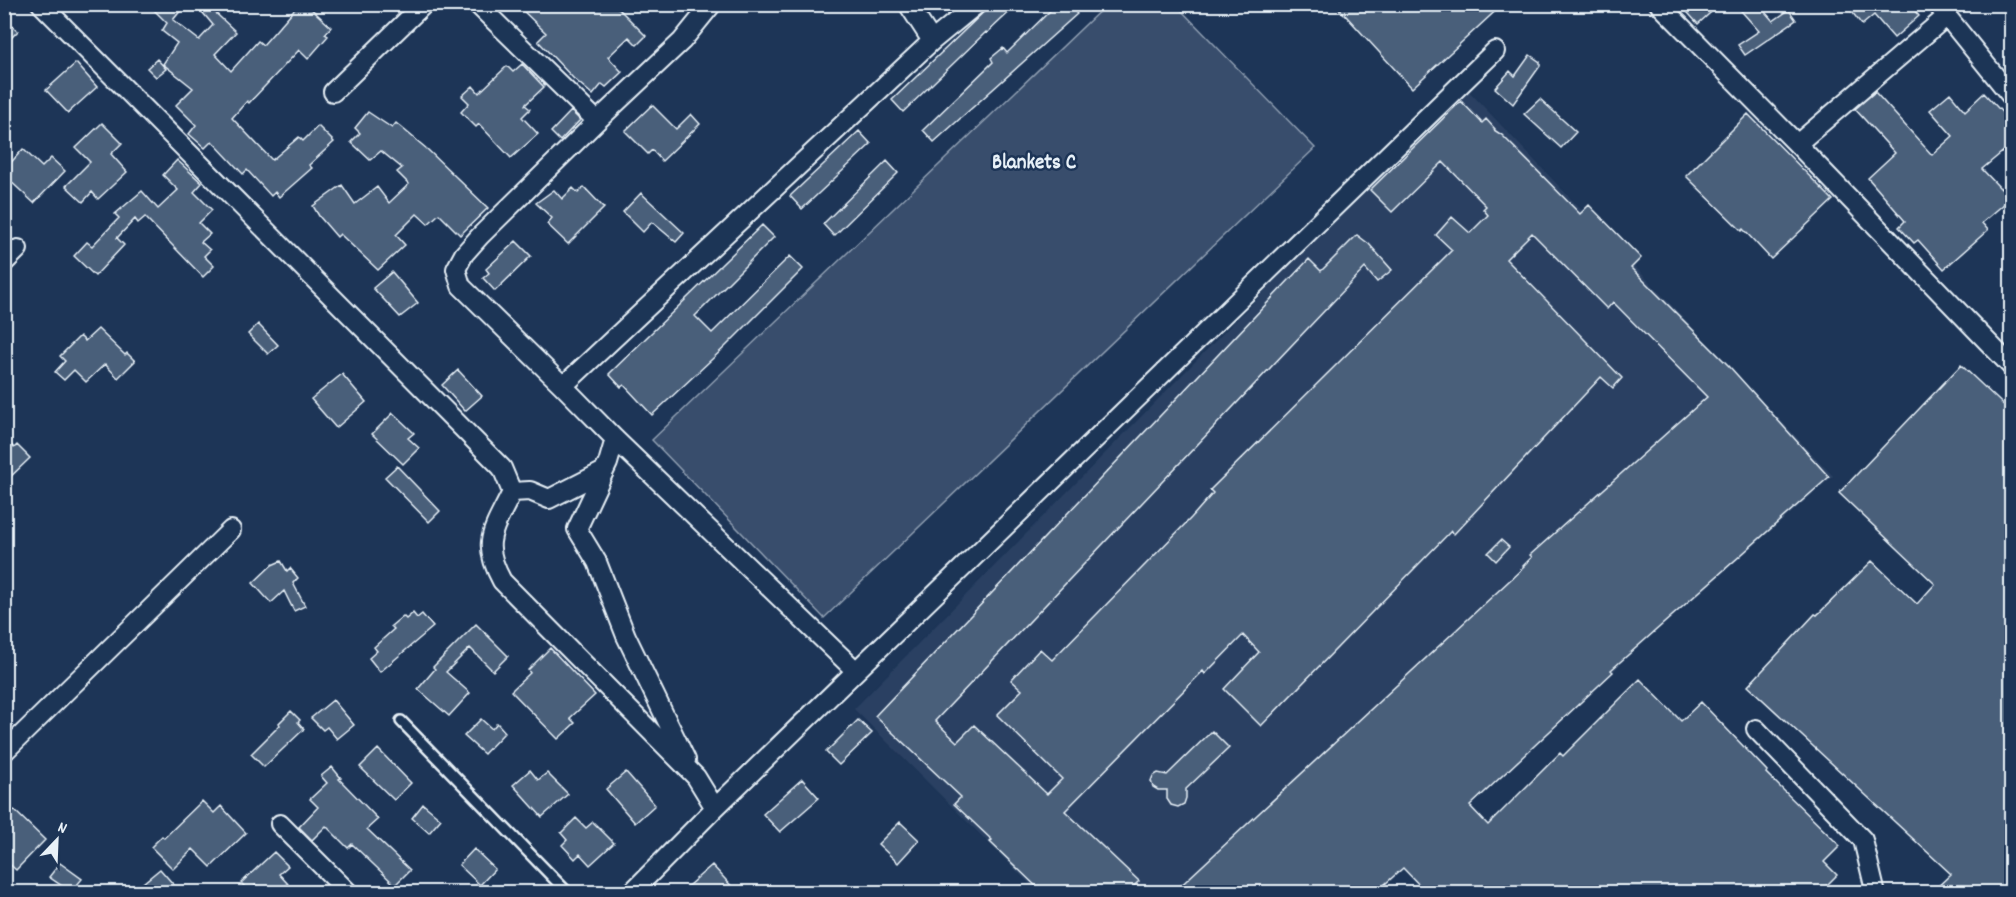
<svg xmlns="http://www.w3.org/2000/svg" width="2016" height="897" viewBox="0 0 2016 897" font-family="Dekko,sans-serif">
<style>
.built{fill:#2a4162}
.green{fill:#374d6c;stroke:#909fb2;stroke-width:1.5}
.building{fill:#495e7a;stroke:#e8f1f8;stroke-width:1.5}
.lines{fill:none;stroke-linecap:round;stroke-linejoin:round}
.lane-casing{stroke:#e8f1f8;stroke-width:14}
.street-casing{stroke:#e8f1f8;stroke-width:22}
.lane{stroke:#1d3557;stroke-width:9}
.street{stroke:#1d3557;stroke-width:18}
.labels{text-anchor:middle;stroke-width:5;stroke-linejoin:round;paint-order:stroke}
.quarter-label{font-size:21px;font-weight:bold;fill:#e8f1f8;stroke:#1d3557}
</style>
<rect width="100%" height="100%" fill="#1d3557"/>
<filter id="ink" filterUnits="userSpaceOnUse"><feTurbulence type="fractalNoise" baseFrequency=".0167" numOctaves="2"/><feDisplacementMap in="SourceGraphic" scale="12" xChannelSelector="R" yChannelSelector="G"/><feConvolveMatrix kernelMatrix="1 2 1 2 8 2 1 2 1" color-interpolation-filters="sRGB"/></filter>
<g filter="url(#ink)">
<path class="built" d="M1465,87L1833,476L1625,659L1613,672L1379,892H1038L854,709Z"/>
<path class="green" d="M1107,4L1176,5L1315,148L824,618L652,440Z"/>
<path class="building" d="M148,4H186L173,20L199,40L213,25L198,7L206,4L236,32L215,54L231,71L258,41L263,45L299,4H306L331,27L325,34L328,36L308,59L299,50L249,103L247,101L232,118L272,160L299,137L303,141L318,126L334,142L309,165L312,168L279,197L275,192L271,196L247,170L243,174L212,141L205,148L189,134L196,125L176,105L193,88L163,64L177,43L162,31L167,23Z
M516,4H614L646,36L637,45L629,37L608,57L622,72L606,87L602,84L593,95L573,78L538,41L546,33Z
M992,4H1018L987,33L986,32L903,112L892,100Z
M1057,4H1069L1077,14L934,142L923,130L993,62L991,58L1003,48L1007,53Z
M1335,4H1503L1412,88Z
M1680,4H1720L1698,24Z
M1735,4H1758L1773,21L1789,10L1796,20L1745,55L1738,45L1759,31Z
M1862,4H1909L1919,16L1894,38L1874,15L1862,25L1852,12Z
M4,18L18,31L4,45Z
M1530,55L1540,62V66L1513,104L1495,88L1510,71L1515,76Z
M157,59L166,69L156,77L147,68Z
M76,63L97,87L68,113L46,90Z
M522,64L544,87L525,105L530,109L522,117L538,134L511,158L479,124L476,127L461,112L469,103L462,96L473,86L479,93L507,66L513,72Z
M1875,92L1932,155L1953,136L1930,110L1950,93L1965,111L1984,93L2012,123V144L1982,169L2001,189L2002,187L2012,197L1982,223L1988,230L1944,269L1918,240L1914,243L1899,227L1905,221L1868,178L1895,153L1855,109Z
M1540,99L1576,132L1561,148L1524,114Z
M1461,101L1482,123L1486,119L1495,129L1494,130L1502,135L1580,214L1589,205L1641,258L1631,268L1729,366L1829,477L1611,670L1613,672L1470,806L1488,825L1560,753L1563,756L1640,679L1681,721L1701,702L1767,771L1766,773L1840,846L1824,862L1837,875L1820,892H1426L1403,868L1376,892H1174L1524,567L1523,566L1532,557L1530,555L1707,397L1613,302L1607,309L1532,233L1506,259L1622,378L1613,388L1601,377L1454,534L1451,531L1261,726L1224,689L1259,652L1243,635L1205,674L1203,671L1065,811L1139,881L1128,892H1042L990,842L992,840L954,804L961,797L875,716L1309,259L1321,271L1357,235L1369,244L1392,270L1377,282L1365,268L935,721L957,742L974,725L1047,794L1062,779L997,715L1022,690L1011,680L1040,649L1052,660L1191,518L1213,493L1210,490L1452,250L1436,235L1452,217L1470,233L1488,215L1483,209L1486,206L1443,162L1392,212L1370,190Z
M652,105L676,129L691,114L700,124L662,161L652,150L648,154L625,131Z
M571,111L580,120L560,141L551,132Z
M368,112L392,128L396,123L427,149L488,208L460,235L439,214L428,224L417,214L396,235L405,245L378,270L340,234L337,237L319,216L313,206L342,185L355,204L377,187L389,203L409,184L397,172L402,168L381,151L370,160L351,142L360,133L355,128Z
M1748,114L1833,200L1771,259L1743,229L1742,231L1686,176Z
M102,123L122,143L111,154L127,172L98,199L92,192L83,202L66,186L90,162L76,148Z
M859,131L871,144L802,209L790,196Z
M23,149L42,167L51,158L65,171L34,203L7,178L12,173L6,168Z
M177,160L202,183L194,192L212,210L199,223L210,234L201,242L210,250L204,256L214,266L203,277L145,217L138,223L135,219L117,238L124,245L95,276L74,256L87,242L92,246L119,218L115,214L142,191L158,209L178,190L163,175Z
M887,161L898,173L834,236L823,224Z
M584,187L604,208L568,244L547,224L552,218L536,203L554,190L562,199L573,188L578,193Z
M641,193L684,233L676,242L652,222L643,232L623,212Z
M762,225L774,237L695,316L712,333L790,256L803,269L725,347L652,415L624,385L621,387L609,374Z
M516,241L531,256L495,291L483,278L489,273L486,269Z
M392,272L418,303L400,317L373,288Z
M258,324L278,345L268,354L248,334Z
M98,329L125,355L127,353L135,361L118,378L105,364L86,382L74,370L64,380L55,372L65,361L60,356L80,336L85,341Z
M1961,365L2012,413V892H1932L1951,874L1748,686L1815,614L1817,615L1872,561L1917,604L1935,584L1839,493Z
M458,370L482,396L465,411L442,385Z
M342,374L366,402L336,428L311,399Z
M393,413L414,433L408,438L419,448L403,464L372,434Z
M4,437L14,448L17,445L30,458L4,483Z
M397,466L440,511L429,522L385,477Z
M1501,540L1509,547L1496,561L1488,553Z
M281,561L287,571L290,568L298,578L293,583L305,606L294,611L284,591L271,603L253,583L272,565Z
M413,613L417,618L422,614L433,627L380,672L369,658L377,651L374,647L394,629L391,626L403,616L406,619Z
M476,624L508,656L493,671L470,648L446,672L470,693L449,716L418,689L435,669L433,667Z
M550,648L595,695L570,718L575,723L558,739L511,691L530,673L528,670Z
M333,700L354,725L337,739L327,727L323,730L311,718Z
M291,711L300,720L298,722L304,729L264,767L251,754L280,725L279,723Z
M481,719L492,729L497,723L505,732L484,754L464,736Z
M858,720L872,733L839,765L826,752Z
M1212,731L1229,748L1186,789V798L1184,804L1178,807L1171,805L1167,799V790H1158L1153,787L1151,781L1153,776L1158,773L1167,775Z
M378,749L411,783L394,800L360,767Z
M332,767L341,778L339,779L378,819L367,829L410,870L395,885L352,844L348,848L326,826L312,840L299,827L318,807L310,799L327,783L321,776Z
M530,770L538,780L547,773L568,794L542,817L513,785Z
M626,772L655,805L635,823L606,789Z
M802,779L819,798L780,832L763,814Z
M202,801L214,813L221,806L246,833L211,867L193,849L173,869L151,847L162,836L164,838Z
M423,804L441,819L429,833L412,818Z
M14,810L45,840L16,870L4,859V819Z
M576,818L586,828L593,822L614,843L590,865L580,854L575,859L562,845L567,840L561,833Z
M900,822L919,840L898,863L878,844Z
M474,849L495,869L480,885L459,865Z
M274,852L288,866L279,874L288,884L279,892H264L256,885L249,891L241,883Z
M60,863L82,879L71,892L49,877Z
M712,865L737,892H681Z
M160,869L180,892H132Z"/>
<g class="lines">
<g class="lane-casing">
<path id="lane" d="M401,721L567,892"/>
</g>
<g class="street-casing">
<path id="street" d="M41,4L502,468L512,492C494,530 480,541 502,581L696,777L715,808
M477,4L597,121
M712,4L682,41L597,121L480,236L464,254L456,269L461,286L563,386L615,439L856,671
M908,4L932,41
M1659,4L1797,144L2012,367
M1937,4L2012,97
M333,92L424,4
M1797,144L1947,16
M4,263L18,249
M563,386L932,41L977,4
M615,439L608,463L577,529L597,562L626,636L686,760
M512,492L530,491L549,499L604,471
M1756,729L1863,840L1875,890L1873,892
M4,752L231,530
M280,824L348,892
M632,892L715,808L1495,51"/>
</g>
<use href="#lane" class="lane"/>
<use href="#street" class="street"/>
</g>
</g>
<g class="labels">
<g class="quarter-label">
<text x="1034" y="168">Blankets C</text>
</g>
</g>
<rect width="2016" height="897" fill="none" stroke="#1d3557" stroke-width="24"/>
<rect x="12" y="12" width="1992" height="873" fill="none" stroke="#e8f1f8" stroke-width="2" filter="url(#ink)"/>
<g transform="translate(57 840) rotate(23)" stroke="#1d3557" stroke-width="4.5" paint-order="stroke">
<path d="M0-4.5L10 22L0 15L-10 22Z" fill="#e8f1f8"/>
<text y="-9" font-size="16" font-weight="bold" text-anchor="middle" fill="#e8f1f8">N</text>
</g>
</svg>
